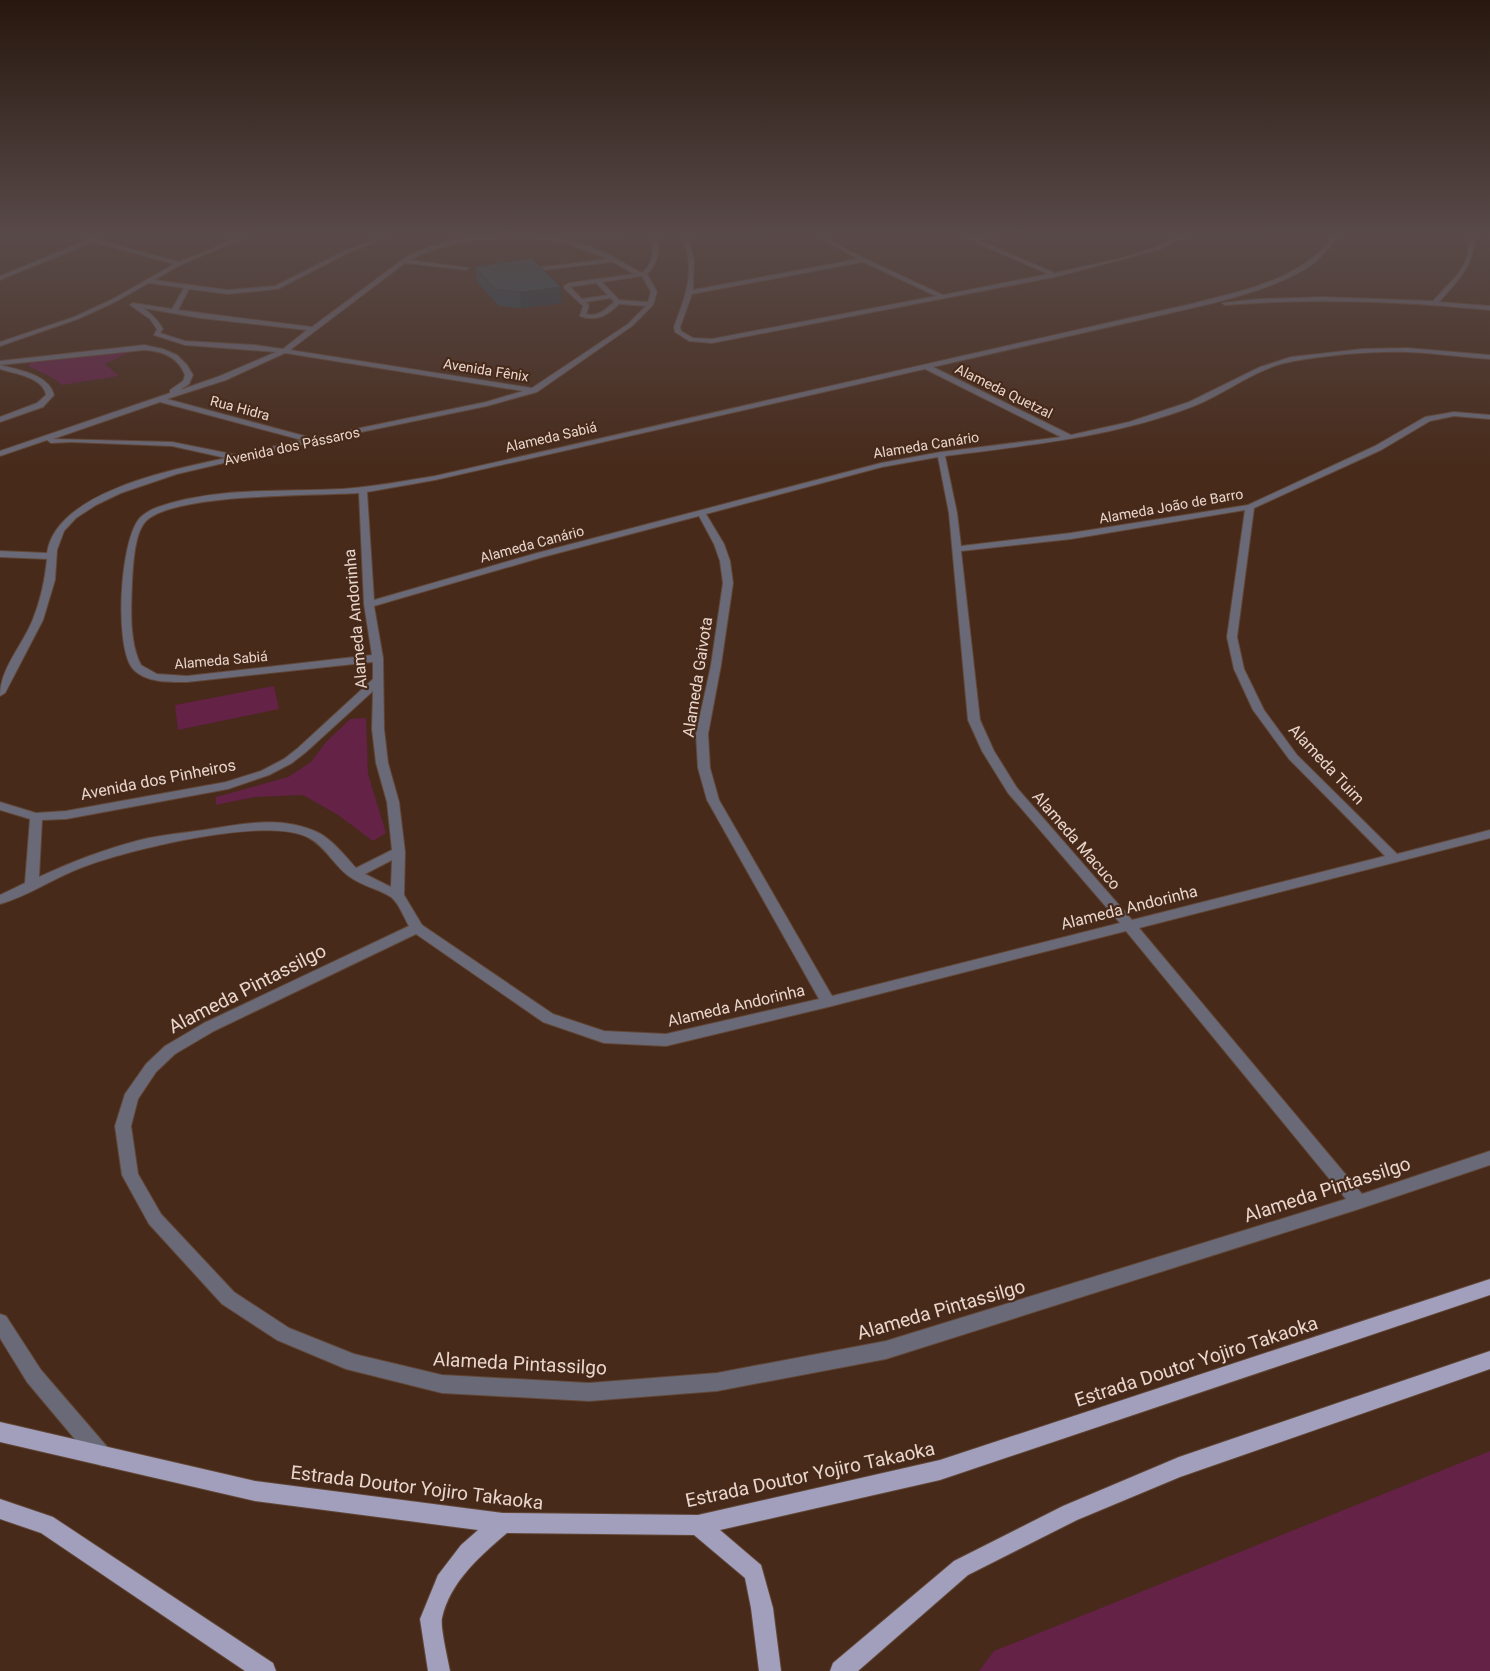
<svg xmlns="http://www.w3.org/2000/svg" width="1490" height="1671" viewBox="0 0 1490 1671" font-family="Roboto,sans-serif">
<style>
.green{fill:#632246}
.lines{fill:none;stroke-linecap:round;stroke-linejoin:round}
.minor-casing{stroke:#614636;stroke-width:2}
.major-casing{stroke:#614636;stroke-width:2}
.minor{fill:#6a6977;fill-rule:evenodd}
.major{fill:#a19fbc;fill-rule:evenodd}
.wall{fill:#284756}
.shaded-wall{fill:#213a46}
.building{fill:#2f5364;stroke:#213a46}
.labels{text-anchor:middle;stroke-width:4.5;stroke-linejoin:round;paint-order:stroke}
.far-street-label{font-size:14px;fill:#e9d6cc;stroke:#472a1a}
.street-label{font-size:16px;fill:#e9d6cc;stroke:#472a1a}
.near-street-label{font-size:19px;fill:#e9d6cc;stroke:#472a1a}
</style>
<rect width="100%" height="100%" fill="#472a1a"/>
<path class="green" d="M130,352L105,364L119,376L62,385L53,378L28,366L32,361Z
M274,686L279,709L178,730L175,705Z
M366,718L368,774L386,833L373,841L338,815L303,795L255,797L216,805V797L288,777L311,762L326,742L350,719Z
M1490,1451V1671H979L994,1651Z"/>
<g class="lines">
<g class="minor-casing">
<path id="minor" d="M98,236H105L98,240L179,262L242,236H248L181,265L154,280L228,290L275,286L346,250L387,236H393L350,252L278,289L228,294L189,289L178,310L312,327L402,260C436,238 479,236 518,236L516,238C478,238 444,243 410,260L469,268L466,270L405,263L290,350L532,388L628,324L646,306L619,304C607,316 596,322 580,316L583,306L564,288V286L569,283L634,274L613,262L525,272L527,269L608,259L568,244L527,238L525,236C551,236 577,240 601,251C615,257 628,266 642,273C653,264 654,249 652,236H657C660,250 658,264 647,274L657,292L653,305L632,326L537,392L487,406L313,442L177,474L121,493L96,505L76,518L64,531L57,550L55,580L43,620L5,693L0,696C0,668 23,645 33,619C41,599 45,579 47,559L0,557V551L47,553C56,491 176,469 226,458L172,446L71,442L51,443L47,440L0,456V451L170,393V390L183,381L185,375C178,357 163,351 144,350L0,365C18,370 49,374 54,395L43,407L0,422V417L37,403L46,395C43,377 15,374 0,369V361L144,345L163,349L177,355L187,365L193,375L189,384L180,390L220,376L276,352L185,345L154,335L157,329L150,319L130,305L133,303L172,309L184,288L149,283L115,302L78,319L0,346V342L74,317L111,300L174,264L93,242L0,280V276L87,240V238ZM642,276L651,292L648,302L619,300L602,282ZM596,283L608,295L582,299L570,287ZM611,298L614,302C605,310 598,317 586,314L589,306L586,302ZM143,308L200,318L307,330L283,349L255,345L185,341L160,333L163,329C158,320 152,314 143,308ZM285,353L523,391L486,402L312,438L167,399L226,380ZM160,402L302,440L237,455L172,442L53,439Z
M574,236H622L572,239Z
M683,236H688L694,260L693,290L858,259L817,236H823L851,252L943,295L1048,274L961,236L973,238L996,236L978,240L1055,273L1122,258L1154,248L1180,236H1187L1158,250L1055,277L712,343L689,341L675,332L674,327C682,305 692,282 688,258C687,251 684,243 683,236ZM863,262L936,296L712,339L693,338L681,331L680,327L692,294Z
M1333,236H1338C1330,247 1323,256 1313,264C1270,294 1194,307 1144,319C1073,335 1003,351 933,367L1071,435L1129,422L1189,402L1260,367L1291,357L1362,349L1407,348L1490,355V359C1462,357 1435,353 1407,352C1370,351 1330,355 1294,361C1257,367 1227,393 1194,406C1114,437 1030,445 945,456L957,513L961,546L1071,533L1248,505L1375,446L1425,417L1454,412L1490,415V419L1454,416L1430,421L1381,450L1254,508L1237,637L1244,669L1264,710L1297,755L1397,854L1490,830V838L1139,928L1362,1194L1490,1151V1165L1359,1209L886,1359L717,1391L589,1401L442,1393L346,1369L277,1340L222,1304L149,1224L122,1175L115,1126L125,1094L146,1064L165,1046L204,1023L409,926C404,918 399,903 391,897C379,889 362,886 350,877C335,867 326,847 309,838C269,815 127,850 83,867C55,877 29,896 0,904V895L25,883L30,819L0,810V802L36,813L66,811L226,782L261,771L284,759L298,748L373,679V662L187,682C170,682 146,683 133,669C114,647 120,542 139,519C143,514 152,509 158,507C215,487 281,492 342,489C373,487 404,481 435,476L1191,304C1240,291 1301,281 1333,236ZM925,369L1061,437L941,452L881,463L537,553L374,600L367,492L435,480ZM938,457L949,513L968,720L982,751L1008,793L1120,923L832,996L719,800L710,768L708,734L721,665L733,583L730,561L724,544L706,514L882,467ZM359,493L364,604L372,655L187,676L157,674L141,665C129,642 131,609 132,583C133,567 134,533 146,521C174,493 316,496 359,493ZM1245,510L1227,637L1234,669L1253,710L1289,759L1385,856L1132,920L1017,788L994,751L980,720L961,551L1071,539ZM699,516L714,544L720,561L723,583L711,665L696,734L698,768L707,800L819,999L666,1034L604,1031L553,1014L422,925L404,895L405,852L399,802L388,763L384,729L383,658L374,606L543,557ZM373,691L372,729L376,763L387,802L392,850L356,868C345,856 332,839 317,832C281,815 241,824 204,830C183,833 160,835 140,840C105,849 71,862 39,877L42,820L66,819L228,789L269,775L292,763L306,752ZM392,860L391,887L365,874ZM1126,931L1346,1199L886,1341L717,1373L589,1383L442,1375L354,1354L289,1328L234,1292L161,1214L138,1174L131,1126L138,1099L156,1072L175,1054L214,1031L416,934L543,1022L604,1043L666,1046L828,1007Z
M1470,236H1476C1471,270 1461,277 1439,302L1490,306V310C1401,301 1314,298 1225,305L1222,303L1258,299L1324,297L1433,301L1458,274L1467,258Z
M0,1314L6,1316L41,1370L109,1449L112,1456L109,1463L102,1466L95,1463L27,1382L0,1338Z"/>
</g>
<g class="major-casing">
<path id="major" d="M1490,1279V1295L940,1480L720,1530L761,1565L773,1608L781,1671H759L751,1608L745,1578L694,1535L507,1533C480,1556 450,1582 442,1618C440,1627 448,1659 450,1671H428L420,1619L438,1575L461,1545L478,1530L255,1501L0,1442V1422L255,1481L503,1513L698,1515L940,1460Z
M1490,1351V1369L1180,1477L1077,1520L968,1575L858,1671H830L833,1663L954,1561L1063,1506L1179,1457Z
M0,1499L53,1517L273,1663L276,1671H245L41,1533L0,1519Z"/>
</g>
<use href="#minor" class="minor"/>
<use href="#major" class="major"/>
</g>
<path class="wall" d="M475,267L562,303L521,308L499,306L477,282Z"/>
<path class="shaded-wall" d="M561,287L562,303L521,308L520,292Z"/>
<path class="building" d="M531,258L561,287L520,292L497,290L475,267Z"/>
<linearGradient id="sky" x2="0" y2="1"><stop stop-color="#27170e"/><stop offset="0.5" stop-color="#584a49"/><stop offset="1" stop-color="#584a49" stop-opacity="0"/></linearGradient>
<rect width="1490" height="470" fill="url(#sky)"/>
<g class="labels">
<g class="far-street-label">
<text transform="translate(486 370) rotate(9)" y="5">Avenida Fênix</text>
<text transform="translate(1004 391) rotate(26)" y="5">Alameda Quetzal</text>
<text transform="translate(240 408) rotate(15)" y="5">Rua Hidra</text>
<text transform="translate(551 437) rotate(-13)" y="5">Alameda Sabiá</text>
<text transform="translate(926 445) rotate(-9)" y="5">Alameda Canário</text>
<text transform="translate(292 446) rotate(-12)" y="5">Avenida dos Pássaros</text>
<text transform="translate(1171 506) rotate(-10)" y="5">Alameda João de Barro</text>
<text transform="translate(532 544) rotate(-15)" y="5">Alameda Canário</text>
<text transform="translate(221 660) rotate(-5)" y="5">Alameda Sabiá</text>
</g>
<g class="street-label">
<text transform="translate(355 619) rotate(-95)" y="6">Alameda Andorinha</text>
<text transform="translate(697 677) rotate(-81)" y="6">Alameda Gaivota</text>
<text transform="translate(1327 764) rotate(47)" y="6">Alameda Tuim</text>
<text transform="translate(158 779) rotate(-11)" y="6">Avenida dos Pinheiros</text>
<text transform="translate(1077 840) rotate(49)" y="6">Alameda Macuco</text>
<text transform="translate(1129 907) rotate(-14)" y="6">Alameda Andorinha</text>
<text transform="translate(736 1005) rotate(-13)" y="6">Alameda Andorinha</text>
</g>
<g class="near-street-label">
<text transform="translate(247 988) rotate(-27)" y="7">Alameda Pintassilgo</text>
<text transform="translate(1327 1189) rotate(-18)" y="7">Alameda Pintassilgo</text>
<text transform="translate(941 1309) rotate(-16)" y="7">Alameda Pintassilgo</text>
<text transform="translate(1196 1361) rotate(-18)" y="7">Estrada Doutor Yojiro Takaoka</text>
<text transform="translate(520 1363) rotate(3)" y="7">Alameda Pintassilgo</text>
<text transform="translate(810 1474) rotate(-12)" y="7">Estrada Doutor Yojiro Takaoka</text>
<text transform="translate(417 1487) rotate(7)" y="7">Estrada Doutor Yojiro Takaoka</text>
</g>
</g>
</svg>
